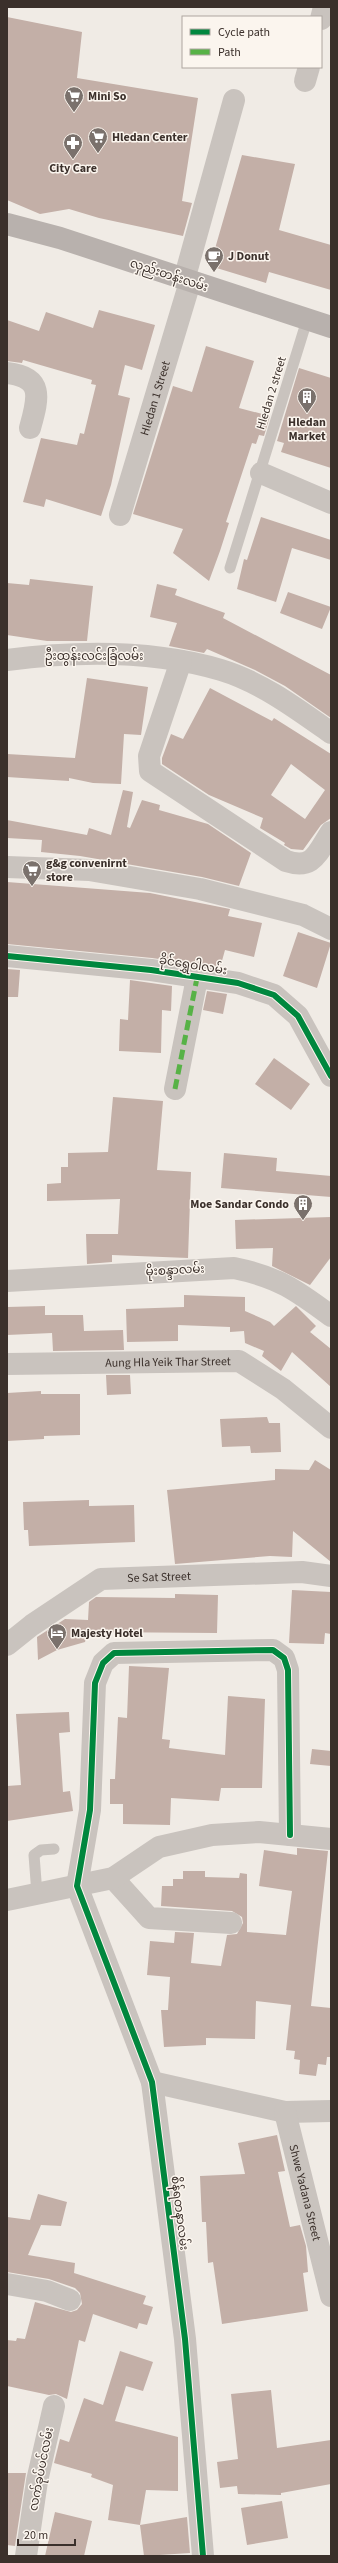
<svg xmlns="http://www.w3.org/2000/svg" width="338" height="2563" viewBox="0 0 338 2563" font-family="'Source Sans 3','Noto Sans Myanmar',sans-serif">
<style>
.building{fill:#c3afa7;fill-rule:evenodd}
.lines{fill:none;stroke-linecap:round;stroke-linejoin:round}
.service{stroke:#c9c3be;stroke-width:11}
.minor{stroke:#c9c3be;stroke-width:22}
.primary{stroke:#b8b1ad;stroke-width:22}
.quiet{stroke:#57b246;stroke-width:5;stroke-dasharray:10 5;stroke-linecap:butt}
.cycleway-casing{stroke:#fbf5ee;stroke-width:8}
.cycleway{stroke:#00873e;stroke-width:6}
.labels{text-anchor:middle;stroke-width:3;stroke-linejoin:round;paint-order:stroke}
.poi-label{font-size:12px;font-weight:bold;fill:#3b302b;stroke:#fbf5ee;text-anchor:start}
.street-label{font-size:12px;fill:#3b302b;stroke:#fbf5ee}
</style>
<rect width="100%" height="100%" fill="#f0ebe5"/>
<path class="building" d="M7,17L82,32L77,78L198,98L182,201L192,203L183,236L99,218L69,209L40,214L7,200Z
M242,155L295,164L279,230L331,245V290L269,272L266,283L210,266Z
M99,310L155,325L142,370L125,365L118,395L130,398L111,485L101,516L46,499L44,507L23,502L41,438L77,445L80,433L84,434L96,385L91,384L92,380L23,360L22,363L7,361V320L39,331L46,312L93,328Z
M206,346L254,361L239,408L270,416L264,436L259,435L256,444L252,443L226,522L229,523L220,551L209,581L173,553L183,529L133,514L173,386L192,392Z
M299,368L331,378V468L281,452L284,443L277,441Z
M261,517L331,540V560L292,548L276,602L237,589L244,559L247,560Z
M30,579L93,586L87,641H47L7,635V583L29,585Z
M157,584L177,589L175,595L225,613L223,618L331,675V718L285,686L255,670L207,649L204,653L169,646L177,623L150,617Z
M288,592L331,607L322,629L280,613Z
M87,678L148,687L141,735L124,734L121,784L93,783L69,778V781L7,777V754L75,758Z
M210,688L272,721L274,718L331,754V818L321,825L303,850L291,849L284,845L285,843L260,828L263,818L209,795L162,764V758L171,734L183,739ZM291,764L325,790L305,819L271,795Z
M123,790L133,792L127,827L130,828L142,800L160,805L159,810L208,824L251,853L239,886L202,877L80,856L41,852L42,840L7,838V820L87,835L89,828L111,835Z
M7,882L150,893L230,909L228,916L262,923L254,957L225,950L220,968L152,958L7,944Z
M298,932L331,943L317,988L283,976Z
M7,969L20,970L18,997H7Z
M130,980L172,986L171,1011L162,1010L161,1053L119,1051L120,1019L128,1020Z
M207,991L227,994L223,1014L203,1010Z
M274,1058L310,1084L291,1110L255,1084Z
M113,1097L163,1101L157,1170L191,1172L188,1258L112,1255V1262L87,1264L86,1234H118L120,1199L47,1201V1184L61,1183V1167H68V1153L108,1152Z
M224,1153L277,1158L276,1171L331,1176V1197L221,1188Z
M331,1217V1257L310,1285L272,1266L273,1248L236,1249L235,1220Z
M184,1295L245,1297V1311L270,1322L274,1326L296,1306L316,1326L310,1332L331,1349V1387L292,1352L281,1371L262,1356L264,1351L245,1343L244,1331L230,1332V1327L178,1325V1341L127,1342L126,1309L184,1307Z
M45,1306V1315H83L84,1331L123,1330L124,1350L53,1351L52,1333L7,1335V1307Z
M106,1375H130L131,1394L107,1395Z
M41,1391V1394H80V1435L44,1436V1439L7,1441V1393Z
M267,1417L269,1423H280L281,1452L251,1453L250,1446L222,1447L220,1419Z
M315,1460L331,1470V1562L293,1531L292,1557L270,1556L175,1564L167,1490L275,1480V1469L309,1470Z
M89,1500V1506L134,1505L135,1542L29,1546L28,1530H24L23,1502Z
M292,1590L331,1592V1634L325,1633L324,1644L289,1643Z
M175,1594L218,1595L217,1633L88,1632L85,1642L57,1650L38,1660L37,1637L65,1619L88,1620L89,1602L96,1597L175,1598Z
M129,1666L169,1668L162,1739L170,1740L169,1748L225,1755L228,1696L265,1699L262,1788H221L219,1801L171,1798L170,1825L123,1824V1804H110V1779H115L118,1717L127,1718Z
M69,1712L70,1732L59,1733L63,1792L70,1791L73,1811L7,1821V1786L21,1785L16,1714Z
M312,1749L331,1751V1766L310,1764Z
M297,1848L328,1851L311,2006L331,2008V2057H327L326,2065L318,2064L316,2076L299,2074L300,2060L294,2059L295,2051L286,2050L291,2005L256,2001L255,2039L206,2038V2045L164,2047L161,2010H168L170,1977L147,1975L150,1941L174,1943L175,1932L194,1933L191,1963L221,1966L227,1935L237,1934L243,1923L242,1917L232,1911L161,1906L162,1886H173V1879H183V1871H205V1877L239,1878L240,1873L247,1874V1932L286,1935L292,1891L259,1886L264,1850L297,1855Z
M277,2135L285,2171L278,2172L290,2227L300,2225L306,2246L308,2272L303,2273L308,2311L222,2324L213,2262L208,2263L206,2222H202L200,2176L245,2174L238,2143Z
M38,2194L67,2202L61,2226L41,2225L28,2255L75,2263L74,2273L146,2296L143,2304L153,2307L147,2325L139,2323L137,2329L93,2314L85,2342L79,2340L67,2399L56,2394L49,2395L7,2386V2340L16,2341L17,2338L25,2339L35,2302L71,2312L77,2310L82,2304L80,2293L75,2288L49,2279L7,2272V2217L30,2220Z
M120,2351L153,2362L143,2391L126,2386L115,2421L178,2437V2491L146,2490L140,2525L108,2520L113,2485L91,2477L92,2474L54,2463L60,2439L69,2442L84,2398L103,2405Z
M271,2390L277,2448L331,2440V2484L281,2493V2495L238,2494L237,2486L220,2488L217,2462L238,2459L231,2394Z
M7,2473H26L15,2546L7,2545Z
M282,2501L288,2538L247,2545L241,2508Z
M55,2512L92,2521L84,2556H45Z
M187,2517L190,2553L144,2556L140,2525Z"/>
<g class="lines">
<path class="service" d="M230,568L307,320
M37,1894L34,1855L41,1850L54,1849"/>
<g class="minor">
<path d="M321,19L324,7"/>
<path d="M305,81L309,67"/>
<path d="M184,280L234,100"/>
<path d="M7,373C45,377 38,399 30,428"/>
<path d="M261,473L331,503"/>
<path id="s1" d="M120,515L190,282"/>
<path d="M7,660C76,651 153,650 221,670C261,682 297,709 331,733"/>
<path d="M181,661L149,756L150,771L286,861C314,870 317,853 331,832"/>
<path d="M7,867L89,870L200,889L303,915L331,929"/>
<path d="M7,956L151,970L238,983L274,995L298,1016L331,1076"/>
<path d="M175,1089L197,978"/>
<path d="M7,1281L234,1268C278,1277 296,1290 331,1316"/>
<path id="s2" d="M7,1364L239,1361L283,1389L331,1428"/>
<path id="s3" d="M7,1645L32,1625L101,1579L302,1572L331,1576"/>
<path d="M113,1878L149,1918L231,1923"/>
<path d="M77,1886L152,2082L185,2339L203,2556"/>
<path d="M77,1886L90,1810L95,1683L103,1663L114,1653L273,1650L284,1658L288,1670L290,1835"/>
<path d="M7,1900L113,1878L159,1847L212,1835L259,1832L331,1839"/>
<path d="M152,2082L285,2112L331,2111"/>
<path id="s4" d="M285,2112L331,2296"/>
<path d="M7,2284L47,2291L70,2300"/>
<path d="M26,2556L37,2481L54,2406"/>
</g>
<path class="primary" d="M7,224L60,238L331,327"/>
<path class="quiet" d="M175,1089L197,978"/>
<g class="cycleway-casing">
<path id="cycleway" d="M7,956L151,970L238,983L274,995L298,1016L331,1076
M203,2556L185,2339L152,2082L77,1886L90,1810L95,1683L103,1663L114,1653L273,1650L284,1658L288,1670L290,1835"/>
</g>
<use href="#cycleway" class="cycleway"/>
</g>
<defs>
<g id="supermarket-pin" transform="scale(1)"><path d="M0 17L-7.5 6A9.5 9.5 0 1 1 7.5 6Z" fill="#7a716c" stroke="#fbf5ee"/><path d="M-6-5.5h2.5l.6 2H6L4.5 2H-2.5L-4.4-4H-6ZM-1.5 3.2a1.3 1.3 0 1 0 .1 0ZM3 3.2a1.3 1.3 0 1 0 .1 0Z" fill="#fff"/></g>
<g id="pharmacy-pin" transform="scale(1)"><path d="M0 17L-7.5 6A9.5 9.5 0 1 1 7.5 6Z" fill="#7a716c" stroke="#fbf5ee"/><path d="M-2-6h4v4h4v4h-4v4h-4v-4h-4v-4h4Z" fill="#fff"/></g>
<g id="cafe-pin" transform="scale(1)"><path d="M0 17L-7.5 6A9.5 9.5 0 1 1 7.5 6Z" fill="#7a716c" stroke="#fbf5ee"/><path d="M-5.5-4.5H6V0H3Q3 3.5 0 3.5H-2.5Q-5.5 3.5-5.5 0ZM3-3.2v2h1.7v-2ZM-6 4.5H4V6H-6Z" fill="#fff"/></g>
<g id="building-pin" transform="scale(1)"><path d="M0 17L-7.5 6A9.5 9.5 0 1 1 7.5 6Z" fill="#7a716c" stroke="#fbf5ee"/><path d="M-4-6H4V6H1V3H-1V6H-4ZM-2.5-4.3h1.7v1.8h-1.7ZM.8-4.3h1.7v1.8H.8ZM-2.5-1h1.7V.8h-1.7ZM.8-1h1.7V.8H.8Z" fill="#fff"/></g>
<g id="hotel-pin" transform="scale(1)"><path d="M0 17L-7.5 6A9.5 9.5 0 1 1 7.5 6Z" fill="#7a716c" stroke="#fbf5ee"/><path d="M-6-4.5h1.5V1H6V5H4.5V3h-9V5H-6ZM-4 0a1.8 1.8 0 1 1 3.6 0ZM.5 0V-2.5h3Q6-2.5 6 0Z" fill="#fff"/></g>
</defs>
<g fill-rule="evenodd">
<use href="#supermarket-pin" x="74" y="96"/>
<use href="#supermarket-pin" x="98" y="137"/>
<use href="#pharmacy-pin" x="73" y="143"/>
<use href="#cafe-pin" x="214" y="256"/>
<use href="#building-pin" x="307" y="397"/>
<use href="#supermarket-pin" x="32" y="870"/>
<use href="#building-pin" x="303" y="1204"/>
<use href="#hotel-pin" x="57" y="1633"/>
</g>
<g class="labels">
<g class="poi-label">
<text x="88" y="100">Mini So</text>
<text x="112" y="141">Hledan Center</text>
<text x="73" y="172" text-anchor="middle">City Care</text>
<text x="228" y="260">J Donut</text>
<text x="307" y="426" text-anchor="middle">Hledan<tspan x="307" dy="14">Market</tspan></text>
<text x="46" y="867">g&amp;g convenirnt<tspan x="46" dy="14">store</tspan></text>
<text x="289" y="1208" text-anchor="end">Moe Sandar Condo</text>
<text x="71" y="1637">Majesty Hotel</text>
</g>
<g class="street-label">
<text transform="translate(169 275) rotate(18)" y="4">လှည်းတန်းလမ်း</text>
<text transform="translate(271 393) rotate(-73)" y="4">Hledan 2 street</text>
<text dy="4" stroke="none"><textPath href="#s1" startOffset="122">Hledan 1 Street</textPath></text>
<text x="94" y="660">ဦးထွန်းလင်းခြံလမ်း</text>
<text transform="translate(193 965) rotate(9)" y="4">ခိုင်ရွှေဝါလမ်း</text>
<text transform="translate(175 1270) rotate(-3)" y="4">မိုးစန္ဒာလမ်း</text>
<text dy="4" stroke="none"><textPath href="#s2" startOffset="161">Aung Hla Yeik Thar Street</textPath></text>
<text dy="4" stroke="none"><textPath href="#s3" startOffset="173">Se Sat Street</textPath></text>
<text dy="4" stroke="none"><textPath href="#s4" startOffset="83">Shwe Yadana Street</textPath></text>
<text transform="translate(180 2213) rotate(83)" y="4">စိန်ရတနာလမ်း</text>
<text transform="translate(41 2469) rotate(-79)" y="4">လက်ခုပ်ပင်လမ်း</text>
</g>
</g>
<rect width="338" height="2563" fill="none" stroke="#3b302b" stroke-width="16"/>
<rect x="182" y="16" width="140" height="52" fill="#fbf5ee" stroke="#aea6a0"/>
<rect x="190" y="29" width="20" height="6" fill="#00873e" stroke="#aea6a0"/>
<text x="218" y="36" font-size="12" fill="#3b302b">Cycle path</text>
<rect x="190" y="49" width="20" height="6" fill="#57b246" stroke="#aea6a0"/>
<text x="218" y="56" font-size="12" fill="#3b302b">Path</text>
<path d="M18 2539v6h57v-6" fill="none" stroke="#3b302b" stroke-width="2"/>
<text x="24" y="2539" font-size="12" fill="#3b302b" stroke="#fbf5ee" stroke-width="3" paint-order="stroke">20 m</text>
</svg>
